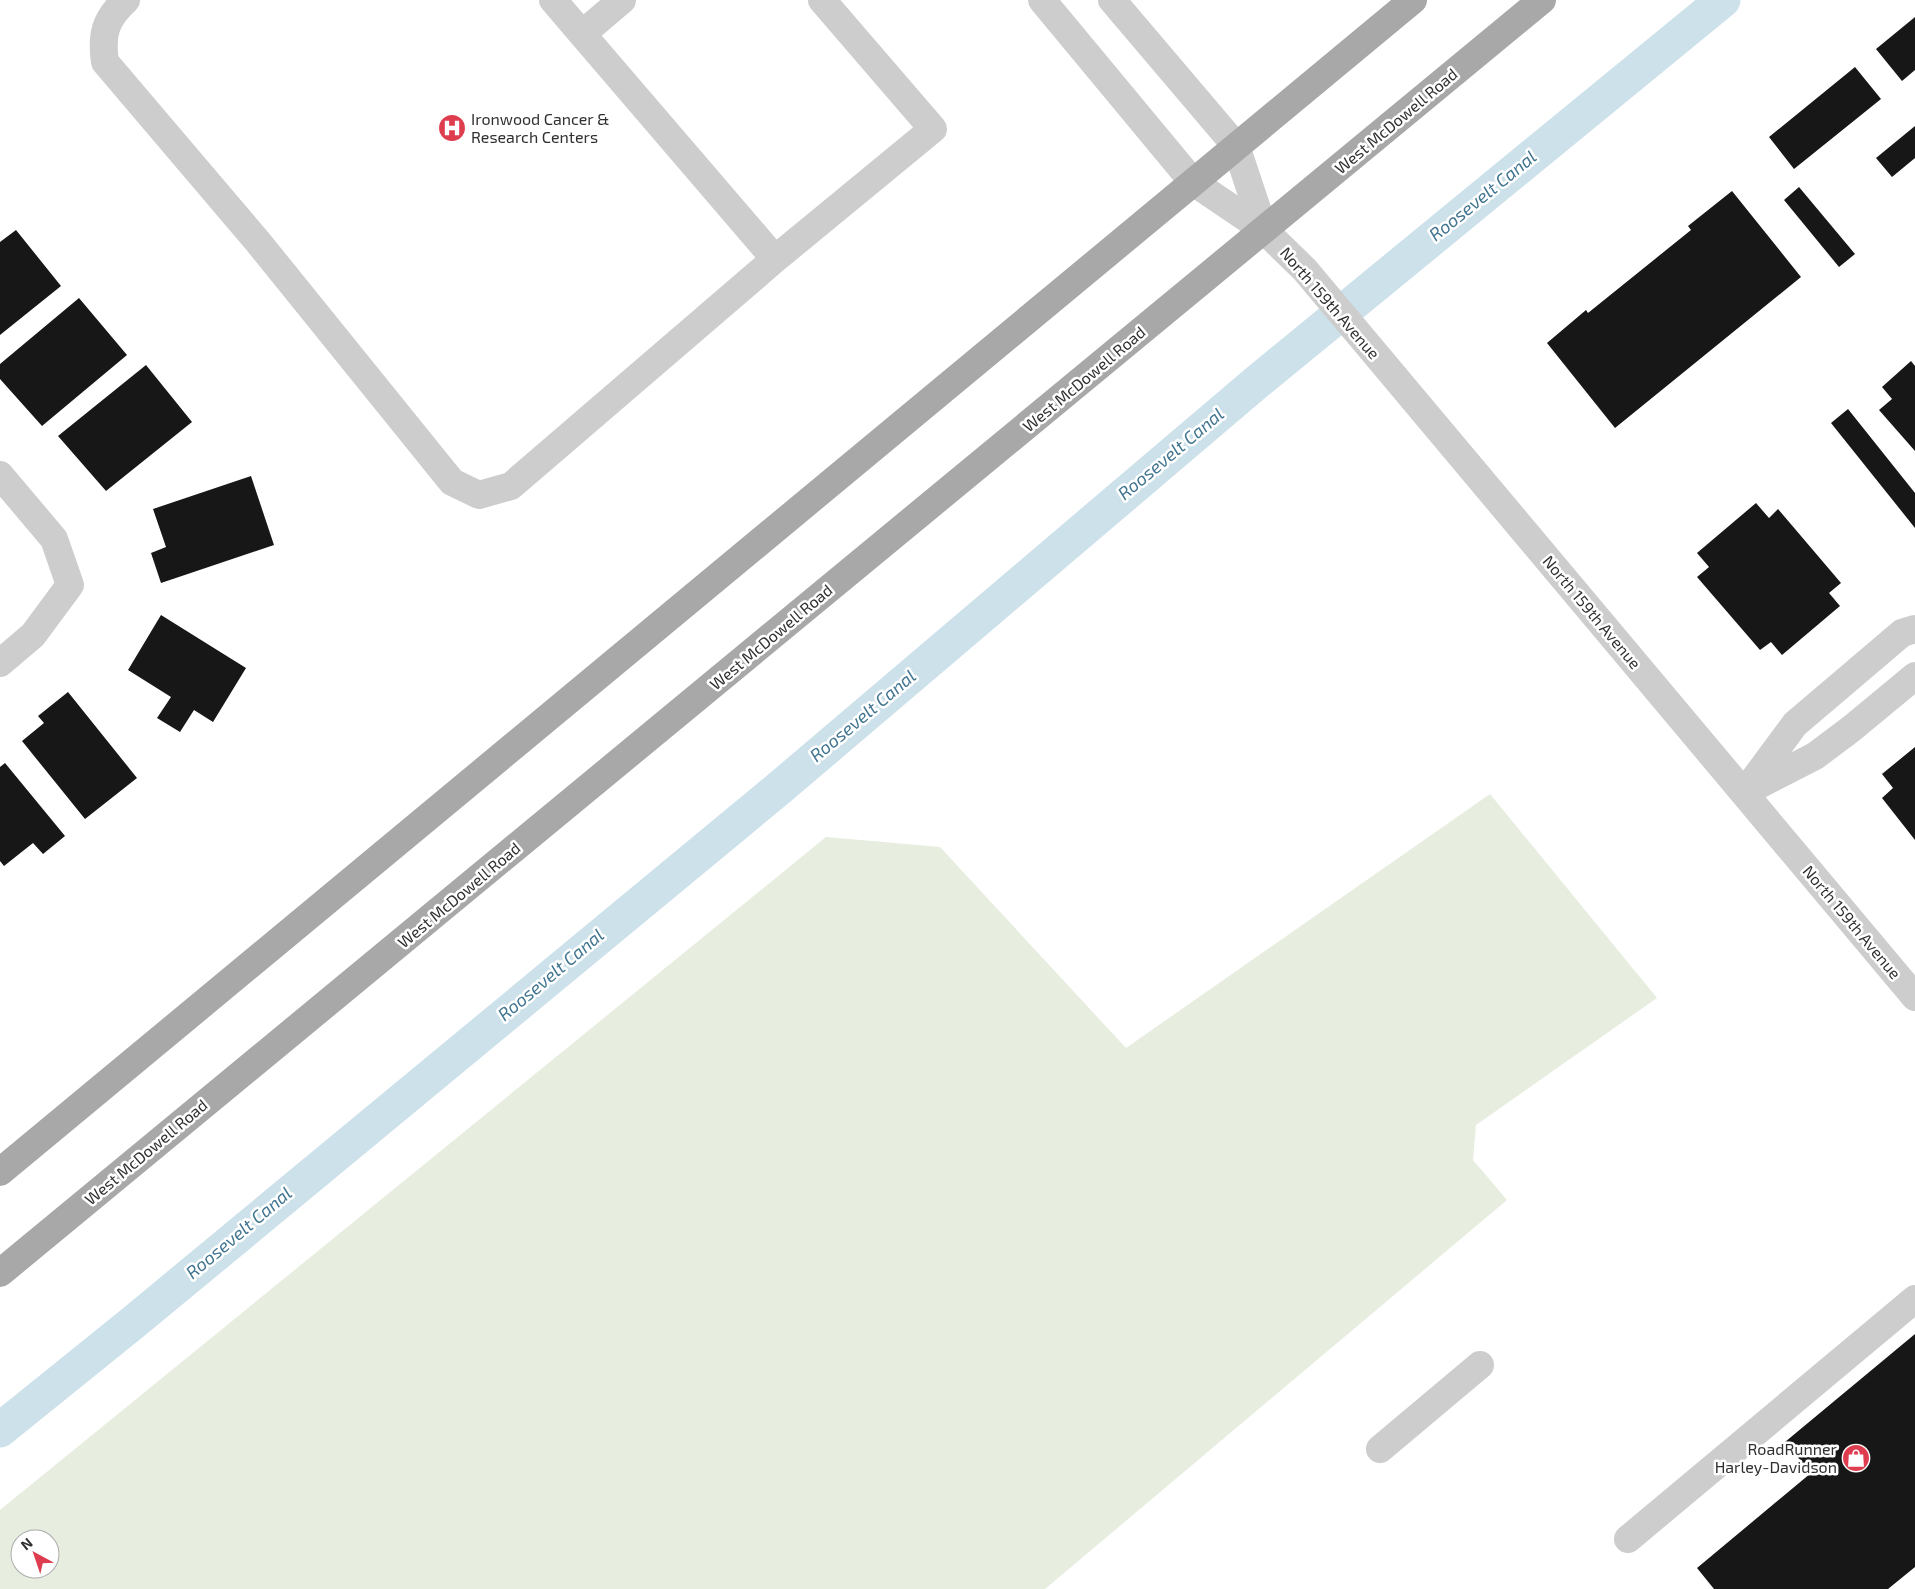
<svg xmlns="http://www.w3.org/2000/svg" width="1915" height="1589" viewBox="0 0 1915 1589" font-family="'Exo 2',sans-serif">
<style>
.green{fill:#e7eddf;fill-rule:evenodd}
.lines{fill:none;stroke-linecap:round;stroke-linejoin:round}
.canal{stroke:#cde1eb;stroke-width:35}
.building{fill:#171717}
.minor{stroke:#cdcdcd;stroke-width:28}
.major{stroke:#a8a8a8;stroke-width:28}
.labels{text-anchor:middle;stroke-width:5;stroke-linejoin:round;paint-order:stroke}
.poi-label{font-size:16px;fill:#303030;stroke:#fff;text-anchor:start}
.street-label{font-size:16px;fill:#303030;stroke:#fff}
.water-label{font-size:18px;font-style:italic;fill:#417590;stroke:#fff}
</style>
<rect width="100%" height="100%" fill="#fff"/>
<path class="green" d="M1490,794L1657,998L1476,1125L1473,1160L1507,1200L1045,1589H0V1510L826,837L940,847L1126,1048ZM20,1539H50V1569H20Z"/>
<g class="lines">
<path class="canal" d="M0,1430L135,1321L777,790L1257,382L1723,0"/>
</g>
<path class="building" d="M1915,17V70L1902,81L1876,49Z
M1855,67L1881,99L1794,169L1769,137Z
M1915,126V158L1892,177L1876,158Z
M1799,187L1855,254L1839,267L1784,200Z
M1732,191L1801,277L1615,428L1547,343L1586,310L1588,313L1691,230L1688,226Z
M16,230L61,286L0,335V242Z
M79,298L127,355L42,426L0,379V364Z
M1911,361L1915,366V451L1879,410L1892,399L1882,387Z
M146,365L192,422L106,491L58,436Z
M1848,409L1915,493V528L1831,423Z
M251,476L274,545L161,583L151,553L166,547L153,509Z
M1756,503L1769,518L1778,509L1841,583L1829,593L1840,606L1782,655L1771,642L1760,650L1697,577L1709,567L1697,553Z
M161,615L246,668L213,722L194,710L180,732L157,718L171,697L128,670Z
M68,692L137,778L85,819L22,741L44,723L38,716Z
M1915,747V840L1882,798L1893,788L1882,774Z
M5,763L65,836L43,854L33,843L4,866L0,861V767Z
M1915,1334V1567L1888,1589H1714L1697,1568L1811,1473L1785,1442Z"/>
<g class="lines">
<path class="minor" d="M126,0C105,19 101,35 105,62L258,242L452,482L479,495L511,486L775,259
M553,0L582,34
M622,0L582,34L775,259L933,129L822,0
M1042,0L1193,182L1264,230L1305,270L1915,997
M1112,0L1236,146L1264,230
M0,475L54,539L70,585L33,635L0,663
M1749,790L1815,756L1851,729L1915,676
M1744,793L1795,724L1902,633L1915,629
M1380,1449L1480,1365
M1628,1539L1915,1299"/>
<path class="major" d="M0,1172L1413,0
M0,1273L1542,0"/>
</g>
<defs>
<g id="hospital-disc" transform="scale(1.4375)"><circle r="9.5" fill="#de3c4f" stroke="#fff"/><path d="M-5-5h3v3.5h4V-5h3V5h-3V1.5h-4V5h-3Z" fill="#fff"/></g>
<g id="shop-disc" transform="scale(1.4375)"><circle r="9.5" fill="#de3c4f" stroke="#fff"/><path d="M-5-2.5h2.3a2.7 3.5 0 0 1 5.4 0H5L5.5 6h-11ZM-1.5-2.5h3a1.5 2.3 0 0 0-3 0Z" fill="#fff"/></g>
</defs>
<g fill-rule="evenodd">
<use href="#hospital-disc" x="452" y="128"/>
<use href="#shop-disc" x="1856" y="1458"/>
</g>
<g class="labels">
<g class="poi-label">
<text x="471" y="125">Ironwood Cancer &amp;<tspan x="471" dy="18">Research Centers</tspan></text>
<text x="1837" y="1455" text-anchor="end">RoadRunner<tspan x="1837" dy="18">Harley-Davidson</tspan></text>
</g>
<g class="street-label">
<text transform="translate(1396 121) rotate(-40)" y="6">West McDowell Road</text>
<text transform="translate(1330 303) rotate(49)" y="6">North 159th Avenue</text>
<text transform="translate(1084 379) rotate(-40)" y="6">West McDowell Road</text>
<text transform="translate(1592 612) rotate(50)" y="6">North 159th Avenue</text>
<text transform="translate(771 637) rotate(-40)" y="6">West McDowell Road</text>
<text transform="translate(459 895) rotate(-40)" y="6">West McDowell Road</text>
<text transform="translate(1852 922) rotate(50)" y="6">North 159th Avenue</text>
<text transform="translate(146 1152) rotate(-40)" y="6">West McDowell Road</text>
</g>
<g class="water-label">
<text transform="translate(1483 196) rotate(-39)" y="6">Roosevelt Canal</text>
<text transform="translate(1171 454) rotate(-40)" y="6">Roosevelt Canal</text>
<text transform="translate(863 716) rotate(-40)" y="6">Roosevelt Canal</text>
<text transform="translate(551 975) rotate(-40)" y="6">Roosevelt Canal</text>
<text transform="translate(239 1233) rotate(-40)" y="6">Roosevelt Canal</text>
</g>
</g>
<g transform="translate(35 1554) rotate(320)"><circle r="24" fill="#ffffff" stroke="#acacac"/>
<path d="M0-4L9 19L0 12L-9 19Z" fill="#de3c4f"/>
<text y="-8" font-size="14" font-weight="bold" text-anchor="middle" fill="#303030">N</text>
</g>
</svg>
